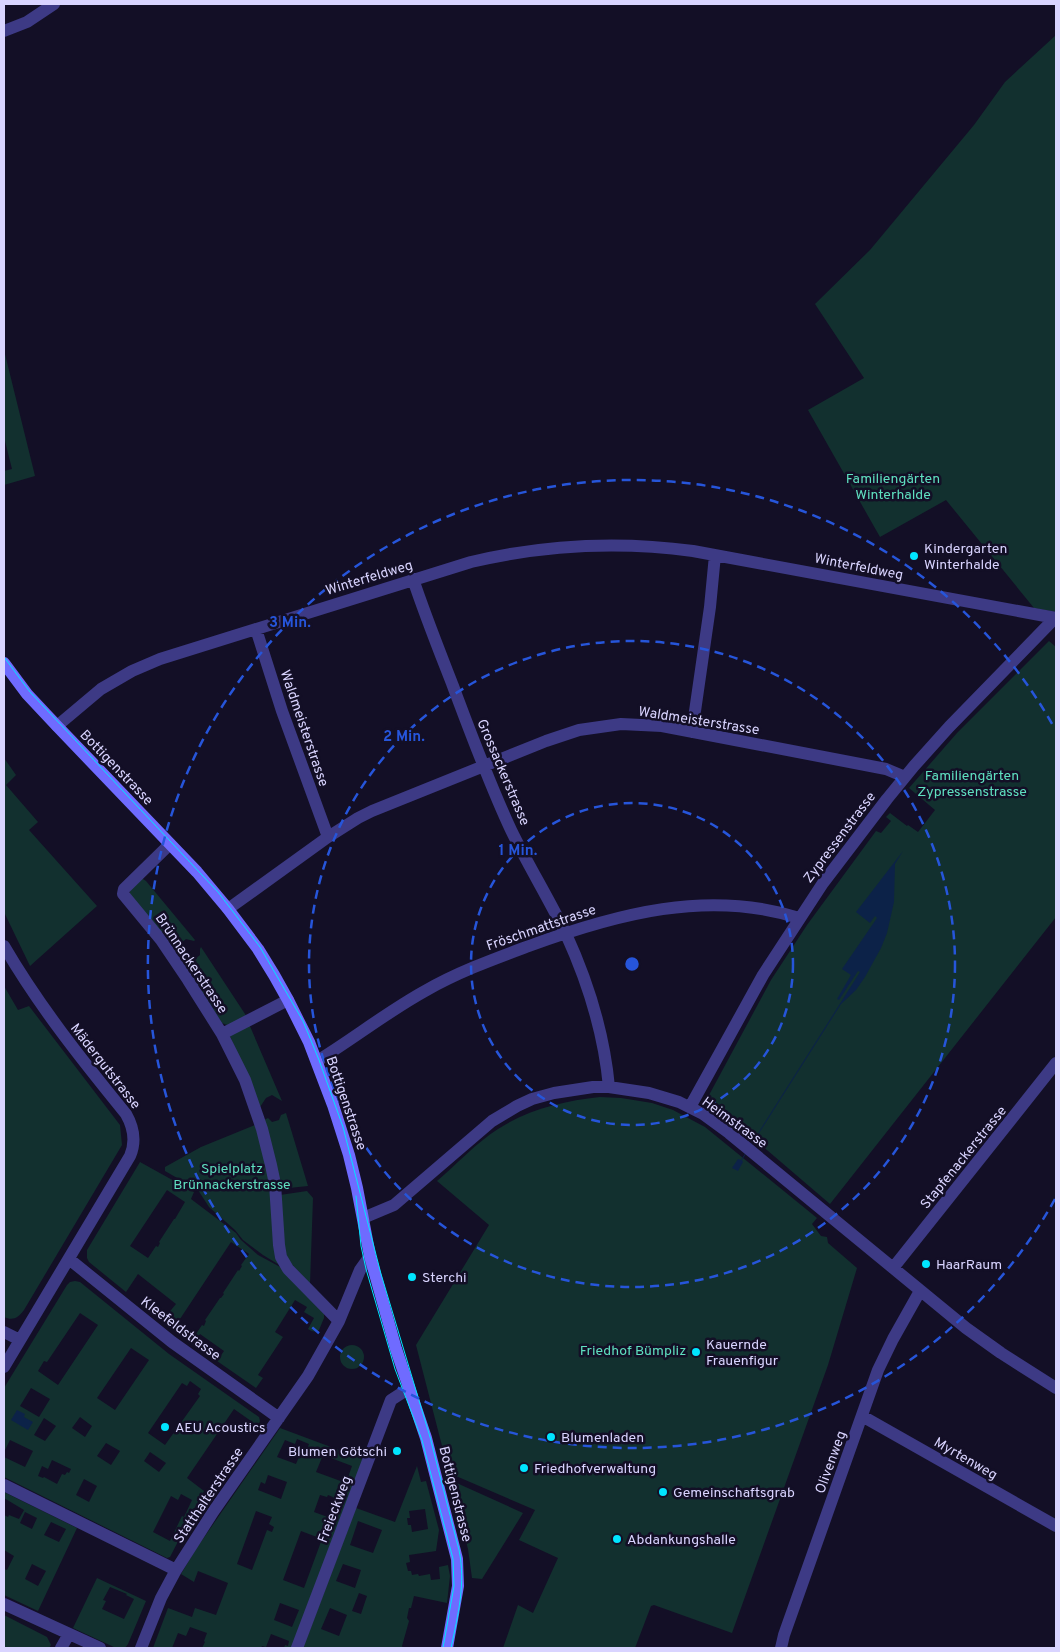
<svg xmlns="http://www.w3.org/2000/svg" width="1060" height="1652" viewBox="0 0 1060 1652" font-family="Overpass,sans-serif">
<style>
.green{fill:#12302f;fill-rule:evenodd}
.water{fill:#0c2248}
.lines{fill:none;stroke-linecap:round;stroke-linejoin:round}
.street{stroke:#3d3a85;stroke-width:12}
.secondary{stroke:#6f6bff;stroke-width:12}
.tram{stroke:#00e5ff;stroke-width:1}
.ring{fill:none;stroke:#2655da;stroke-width:2.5;stroke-dasharray:9 6}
.poi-dot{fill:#00e5ff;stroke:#130f26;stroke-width:2}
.labels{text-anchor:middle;stroke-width:5;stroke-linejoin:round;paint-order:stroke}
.park-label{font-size:14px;fill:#5fe0c0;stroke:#130f26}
.poi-label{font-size:14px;fill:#d9d4ff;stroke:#130f26;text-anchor:start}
.street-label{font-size:14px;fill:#d9d4ff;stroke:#130f26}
.centre{fill:#2655da;stroke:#130f26;stroke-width:2.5}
.ring-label{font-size:15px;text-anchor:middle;font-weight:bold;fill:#2655da;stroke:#130f26;stroke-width:5;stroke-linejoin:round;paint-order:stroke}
</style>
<rect width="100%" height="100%" fill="#130f26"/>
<path class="green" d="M1056,35V612L1034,608L946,500L880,537L808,410L864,378L815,304L870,250L974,125L1005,82Z
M4,350L35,476L4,485V471L12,469L4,437Z
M1049,641L1056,647V917L830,1204L753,1138L708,1106V1097L771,980L807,925L876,831L881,833L891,821L886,817L890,813L907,826L908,825L918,832L935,810L909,788L957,733Z
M4,758L16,775L6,785L38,822L29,830L97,906L30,966L4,912Z
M140,877L146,881L195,940L194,941L186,939L179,945L180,952L178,955L130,896V890Z
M201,947L247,1017L227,1025L222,1023L182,960L193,961L200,955V949Z
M4,986L18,1010L29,1006L120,1125L122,1145L24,1310C18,1318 13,1321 4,1317Z
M249,1024L282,1101L272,1095L266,1098L260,1107L230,1036Z
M600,1097L621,1098L652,1103L673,1110L705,1127L817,1218L812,1224L821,1236L827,1237L828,1243L857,1268L828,1365L732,1633L654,1605L651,1606L635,1648H503L518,1605L533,1613L558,1558L519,1540L535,1510L449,1473L416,1345L489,1225L437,1181C457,1164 476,1143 498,1129C529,1109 564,1101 600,1097Z
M286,1113L308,1186L279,1189L264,1120L268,1118L272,1122L279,1120L281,1115Z
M255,1125L267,1165L281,1266L263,1255L243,1240L235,1230L209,1207L198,1190L165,1171V1167L201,1147Z
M140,1162L194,1192L191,1199L236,1233L241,1240L258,1255L282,1268L324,1314V1318L319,1330C315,1332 312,1332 308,1329L314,1318L304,1312L307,1307L295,1300L275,1332L283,1337L258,1375L263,1378L256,1388L217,1361L224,1351L200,1334L193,1345L162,1321L176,1304L138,1274L126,1292L89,1262L87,1258V1250ZM167,1190L185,1202L175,1219H174L159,1242L160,1243L158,1247L156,1246L148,1258L130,1246ZM231,1242L249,1254L241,1265L242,1266L239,1271L238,1270L223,1293L224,1294L221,1298H220L205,1320L206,1321L204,1326L202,1325L194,1337L176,1325Z
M307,1191L313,1198L310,1284L285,1257L280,1195Z
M75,1281L80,1282L169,1354L259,1417L260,1421L258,1426L234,1409L187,1478L204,1491L170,1557L167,1558L4,1477V1457L25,1467L33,1451L10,1440L4,1452V1388L67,1285L70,1282ZM80,1313L98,1325L58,1385L38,1371L44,1361L47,1362ZM131,1348L149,1360L115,1410L97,1398ZM190,1381L201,1389L198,1394L200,1396L165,1445L148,1433L182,1383L187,1386ZM31,1388L50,1399L39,1417L20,1406ZM80,1417L92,1426L85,1437L72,1428ZM44,1418L56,1426L45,1441L34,1435ZM106,1443L120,1451L111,1465L97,1456ZM150,1452L166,1463L159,1472L144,1461ZM52,1460L71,1469L69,1473L67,1472L65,1475L62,1474L57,1484L44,1477L43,1478L38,1476L42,1466L48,1469ZM84,1479L97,1486L89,1502L76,1495ZM181,1494L192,1500L184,1517L182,1516L170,1541L153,1532L171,1496L178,1500Z
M340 1357a12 12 0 1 1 24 0a12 12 0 1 1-24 0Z
M280,1428L363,1459L292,1648H284L285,1645L288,1646L289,1641L271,1634L266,1647L262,1646L261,1648H202L205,1642L204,1641L207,1633L190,1627L186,1636L178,1633L172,1648H153L168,1608L192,1617L195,1608L216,1615L228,1583L198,1571L194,1582L181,1574L196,1549ZM297,1439L309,1444L305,1454L301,1452L296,1464L277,1457L285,1440L295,1444ZM323,1455L352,1466L346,1483L316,1472ZM268,1475L287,1482L281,1499L258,1490L261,1482L265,1484ZM320,1495L327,1497L328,1495L333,1497V1500L339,1502L333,1519L314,1512ZM256,1511L272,1517L269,1524L274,1527L272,1532L267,1530L252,1570L237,1564ZM301,1531L322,1539L304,1588L283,1580ZM280,1603L299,1610L292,1627L274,1620Z
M417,1466L421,1482L426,1481L439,1530L436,1551L409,1555L410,1562L406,1563L408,1571H411L412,1575L418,1574L419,1576L430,1574L431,1580L440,1579L439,1567L448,1565L450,1576L447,1603L414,1596L411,1608H409L407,1618L409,1621L402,1646L403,1648H303L356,1508L395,1522ZM425,1509L428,1529L412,1532L411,1525H408L407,1518H410L409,1511ZM358,1521L382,1530L373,1553L350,1545ZM343,1564L361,1570L355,1588L336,1581ZM359,1593L367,1596L361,1614L352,1611ZM330,1608L347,1615L339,1636L321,1629Z
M450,1480L523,1513L482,1579L472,1578L468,1549Z
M4,1492L77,1528L38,1611L4,1595V1569L7,1570L14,1556L4,1550V1515L8,1517L9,1515L19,1519L24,1510L4,1498ZM25,1512L37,1518L32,1529L20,1523ZM51,1522L66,1529L59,1542L44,1535ZM32,1564L46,1571L38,1586L25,1579Z
M97,1578L146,1601L128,1644L125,1648H116L73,1628ZM110,1587L127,1594L126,1595L134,1599L124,1619L102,1609L106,1601L103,1600Z
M4,1615L47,1637L51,1645L49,1648H4Z"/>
<path class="water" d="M903,851L895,864L894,902L887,933L881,948L865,977L856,990L841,1004L742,1160L743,1162L738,1171L732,1168L738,1159L741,1160L860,972L858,971L839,1000L837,999L851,975L842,969L877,918L875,916L870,923L856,912Z
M17,1410L25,1414L24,1417L33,1422L28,1430L11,1420Z"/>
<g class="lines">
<path class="street" d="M4,31L27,22L54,4
M413,579C425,615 439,650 453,686C471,734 489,783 511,830C528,865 549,899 566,934C588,982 604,1033 609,1087
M256,629L282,711L328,837
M57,726L101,689L132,671L160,659L471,562C543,545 619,541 693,551L1056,618
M692,732L710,607L715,555
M170,844L124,889L123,894L161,940L188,980L222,1034L245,1080L262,1129L271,1165L275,1184L279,1245L281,1257L288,1269L339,1321
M228,909L328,837L358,818L372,811L546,741L579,730L621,724L662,726L886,769L905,777
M4,946C39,1006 82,1060 126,1114C134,1128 136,1142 130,1156L4,1367
M222,1034L288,1000
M317,1061C353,1039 387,1012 425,991C458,972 494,959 529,946C616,914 708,889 799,918
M690,1107L763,975L823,883L887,799L914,766L949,727L1055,618
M363,1218L394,1205L492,1121L517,1106L532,1099L554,1093L593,1087H609L649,1093L679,1102L703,1114L729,1133L966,1328L1001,1353L1056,1388
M69,1259L172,1342L279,1418
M893,1268L1056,1063
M4,1332L20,1340
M862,1416L1056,1526
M4,1485L176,1570
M4,1604L100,1648
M61,1648L69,1634
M141,1648L161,1598L176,1570L213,1512L308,1376L339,1321L360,1270L370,1256
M297,1648L391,1400L408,1389
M781,1648L784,1635L878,1370L893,1339L920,1291"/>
<path class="secondary" d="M4,663L27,694L57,726L197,872L228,909L258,949L274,975L288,1000L309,1042L333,1105L349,1155L357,1188L370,1256L396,1349L426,1438L457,1559L458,1586L447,1648"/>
<path class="tram" d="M4,657L30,692L218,892L260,947L303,1021L319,1060L343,1127L381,1274L430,1437L459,1550C466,1583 458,1615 451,1648
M356,1196L361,1246L366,1269L395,1369L422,1440L453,1559L454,1586L443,1648"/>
</g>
<g class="ring">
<circle cx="632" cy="964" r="161"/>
<circle cx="632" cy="964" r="323"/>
<path d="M1055 1199A484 484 0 1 1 1055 729"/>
</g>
<g class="poi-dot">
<circle cx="914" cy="556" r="5"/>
<circle cx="926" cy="1264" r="5"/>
<circle cx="412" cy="1277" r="5"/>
<circle cx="696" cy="1352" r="5"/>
<circle cx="165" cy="1427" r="5"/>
<circle cx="551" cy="1437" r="5"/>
<circle cx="397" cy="1451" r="5"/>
<circle cx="524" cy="1468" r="5"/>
<circle cx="663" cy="1492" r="5"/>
<circle cx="617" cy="1539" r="5"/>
</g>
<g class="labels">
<g class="park-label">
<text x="893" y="483">Familiengärten<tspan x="893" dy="16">Winterhalde</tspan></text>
<text x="972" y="780">Familiengärten<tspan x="972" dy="16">Zypressenstrasse</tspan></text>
<text x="232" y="1173">Spielplatz<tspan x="232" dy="16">Brünnackerstrasse</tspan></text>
<text x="633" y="1355">Friedhof Bümpliz</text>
</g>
<g class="poi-label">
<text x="924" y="553">Kindergarten<tspan x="924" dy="16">Winterhalde</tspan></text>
<text x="936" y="1269">HaarRaum</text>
<text x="422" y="1282">Sterchi</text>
<text x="706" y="1349">Kauernde<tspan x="706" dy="16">Frauenfigur</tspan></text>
<text x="175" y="1432">AEU Acoustics</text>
<text x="561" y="1442">Blumenladen</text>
<text x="387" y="1456" text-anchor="end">Blumen Götschi</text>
<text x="534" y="1473">Friedhofverwaltung</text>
<text x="673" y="1497">Gemeinschaftsgrab</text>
<text x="627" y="1544">Abdankungshalle</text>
</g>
<g class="street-label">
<text transform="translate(859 566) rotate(11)" y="5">Winterfeldweg</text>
<text transform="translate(369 577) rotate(-17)" y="5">Winterfeldweg</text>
<text transform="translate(699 720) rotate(9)" y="5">Waldmeisterstrasse</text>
<text transform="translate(305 728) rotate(71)" y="5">Waldmeisterstrasse</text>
<text transform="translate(117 767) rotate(46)" y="5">Bottigenstrasse</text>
<text transform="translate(504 772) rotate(67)" y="5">Grossackerstrasse</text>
<text transform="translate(839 837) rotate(-53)" y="5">Zypressenstrasse</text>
<text transform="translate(541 927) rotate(-19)" y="5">Fröschmattstrasse</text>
<text transform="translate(192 963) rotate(56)" y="5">Brünnackerstrasse</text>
<text transform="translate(106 1066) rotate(52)" y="5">Mädergutstrasse</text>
<text transform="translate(347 1103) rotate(71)" y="5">Bottigenstrasse</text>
<text transform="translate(735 1122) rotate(36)" y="5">Heimstrasse</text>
<text transform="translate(963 1157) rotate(-51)" y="5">Stapfenackerstrasse</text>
<text transform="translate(181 1328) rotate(37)" y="5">Kleefeldstrasse</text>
<text transform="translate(966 1458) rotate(30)" y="5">Myrtenweg</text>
<text transform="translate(830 1462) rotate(-70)" y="5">Olivenweg</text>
<text transform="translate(456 1494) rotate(76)" y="5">Bottigenstrasse</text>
<text transform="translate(208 1495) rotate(-56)" y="5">Statthalterstrasse</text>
<text transform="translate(334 1509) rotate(-69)" y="5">Freieckweg</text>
</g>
</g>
<circle cx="632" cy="964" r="8" class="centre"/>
<g class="ring-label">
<text x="290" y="627">3 Min.</text>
<text x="404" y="741">2 Min.</text>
<text x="518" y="855">1 Min.</text>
</g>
<rect width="1060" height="1652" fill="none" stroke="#d9d4ff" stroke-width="10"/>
</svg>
